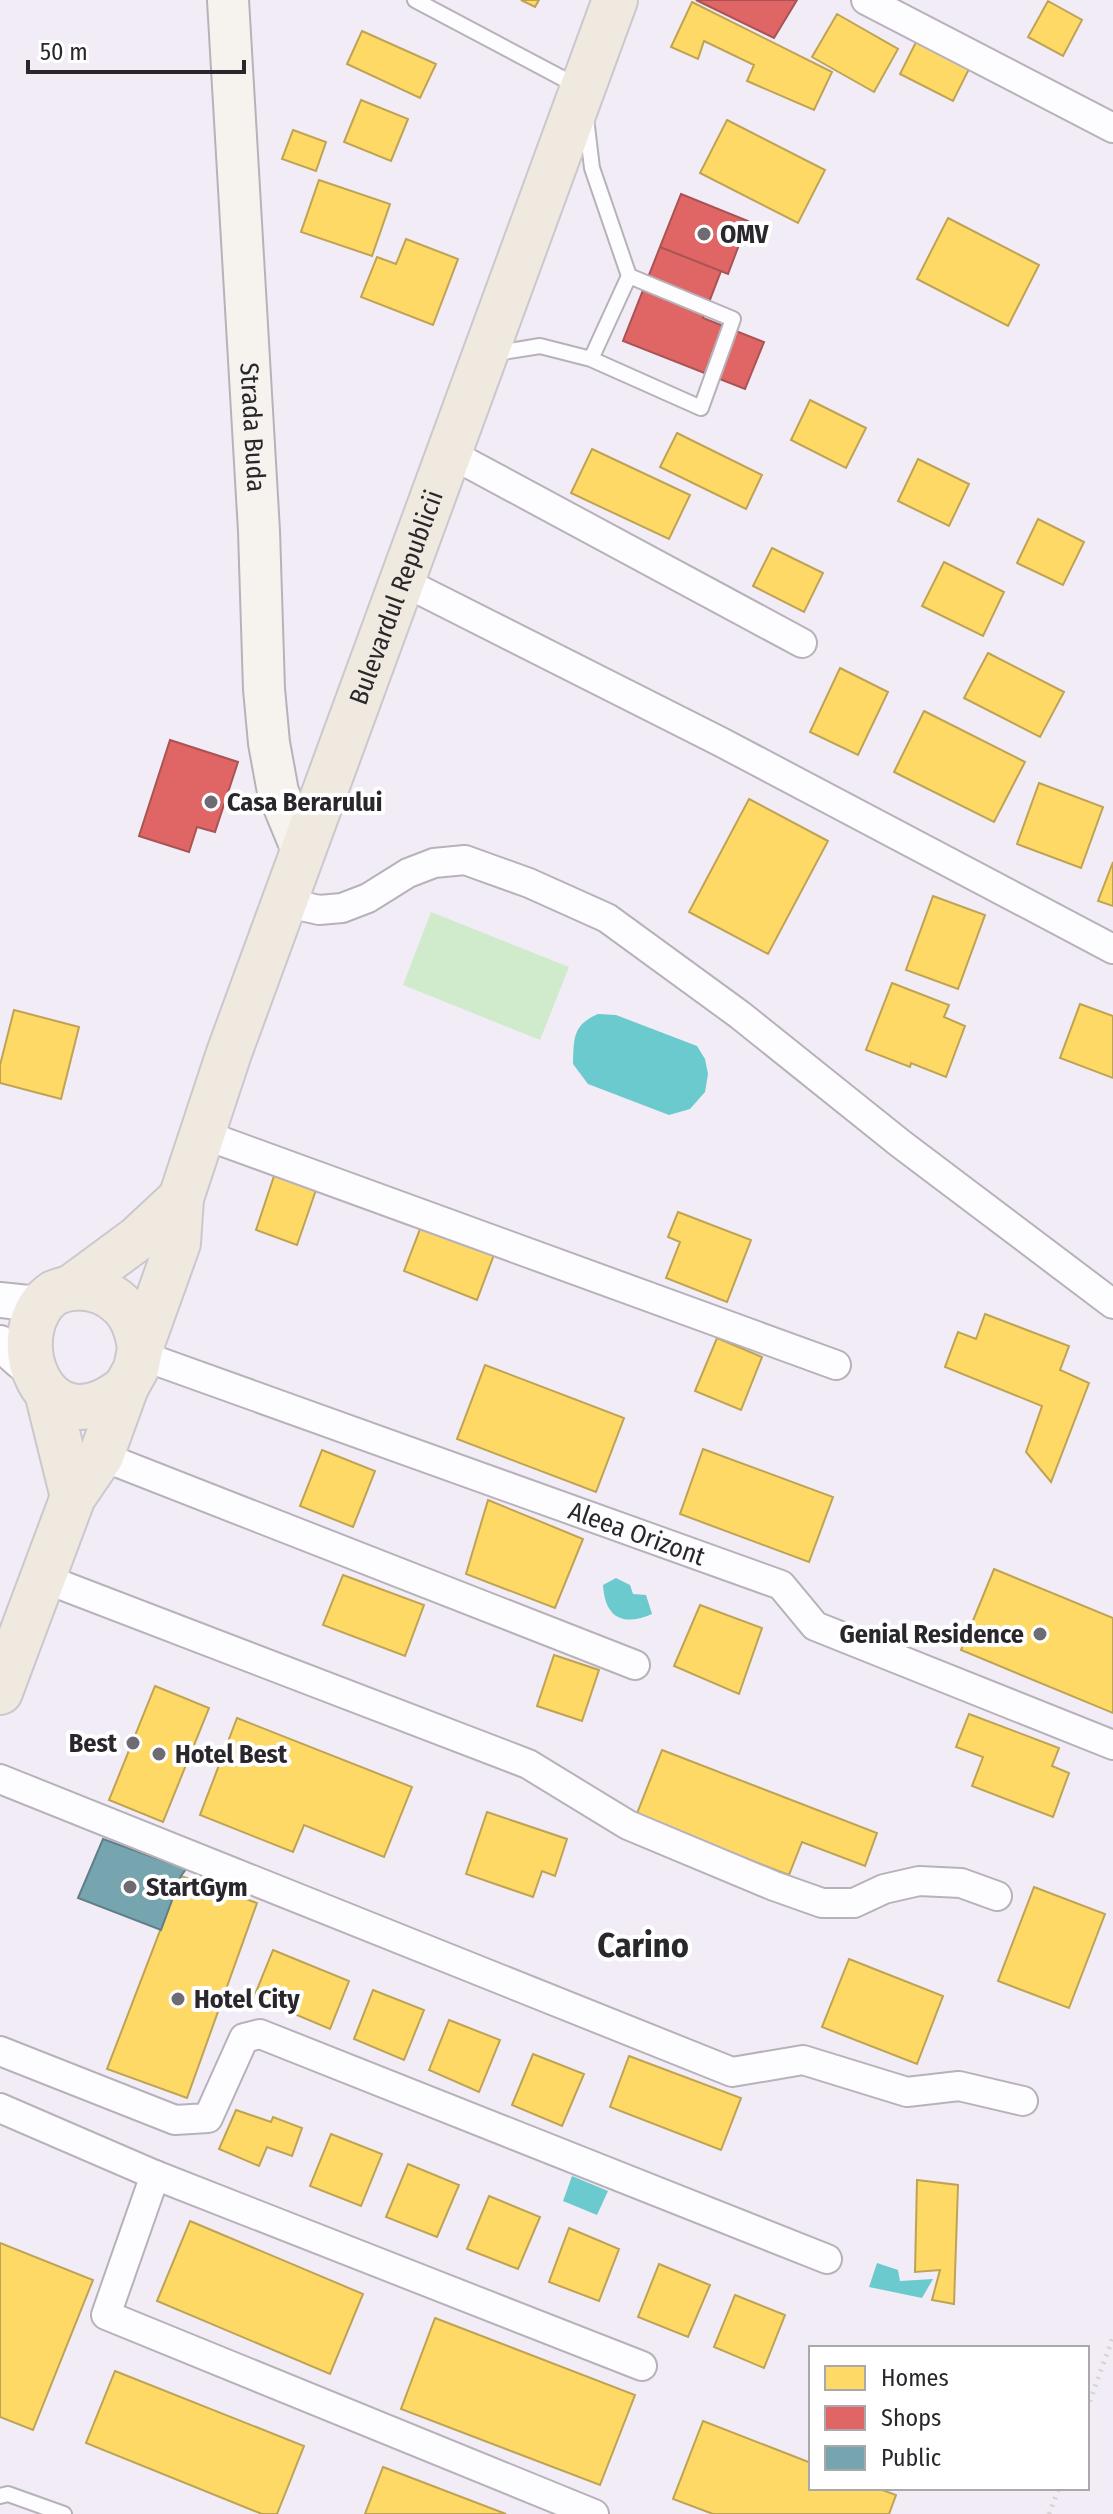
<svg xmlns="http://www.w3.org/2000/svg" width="1113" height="2514" viewBox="0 0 1113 2514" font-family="'Fira Sans Condensed',sans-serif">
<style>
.green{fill:#cfebcc}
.water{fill:#6acacd}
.homes{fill:#ffd966;stroke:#bfa355;stroke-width:2}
.shops{fill:#e06666;stroke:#a95355;stroke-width:2}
.public{fill:#76a5af;stroke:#5f7f88;stroke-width:2}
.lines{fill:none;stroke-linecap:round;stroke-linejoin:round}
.service-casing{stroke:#b7b2ba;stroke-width:18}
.minor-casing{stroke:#b7b2ba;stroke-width:32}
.tertiary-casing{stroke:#b7b2ba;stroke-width:38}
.secondary-casing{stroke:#b7b2ba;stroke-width:44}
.primary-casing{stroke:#cbc8cd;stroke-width:48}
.path{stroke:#d5d3d6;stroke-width:5;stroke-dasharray:2 6;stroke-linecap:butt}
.service{stroke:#fdfcfe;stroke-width:14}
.minor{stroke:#fdfcfe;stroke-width:28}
.tertiary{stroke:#fdfcfe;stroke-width:34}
.secondary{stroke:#f6f3ee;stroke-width:40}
.primary{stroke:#efe9e0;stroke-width:44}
.poi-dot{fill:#6f6b73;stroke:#fff;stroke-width:3}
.labels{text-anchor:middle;stroke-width:8;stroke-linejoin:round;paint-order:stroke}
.poi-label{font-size:26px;font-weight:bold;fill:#29262c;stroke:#fff;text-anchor:start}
.street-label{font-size:26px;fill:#29262c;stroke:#fff}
.district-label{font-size:34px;font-weight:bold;fill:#29262c;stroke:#fff}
</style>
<rect width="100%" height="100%" fill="#f2ecf6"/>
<path class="green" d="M431,912L569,967L540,1040L403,985Z"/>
<path class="water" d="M598,1014L616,1015L697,1046L705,1059L708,1074L705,1092L690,1109L669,1115L588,1084L573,1064C574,1039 572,1025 598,1014Z
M616,1578L630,1585L633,1594L646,1595L652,1614C622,1627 605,1617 603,1585Z
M572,2176L608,2191L597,2215L563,2201Z
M877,2263L898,2270L900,2281L933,2279L922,2298L869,2287Z"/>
<path class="homes" d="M521,0H539L535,7Z
M1048,1L1082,20L1063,56L1028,37Z
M692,2L832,72L814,110L747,81L754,65L704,41L698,59L671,47Z
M837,14L898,49L874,92L812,57Z
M362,31L436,64L420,98L347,64Z
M917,40L970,67L953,101L900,74Z
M361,100L408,119L391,161L344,142Z
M727,120L825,170L798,223L700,173Z
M293,130L326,142L316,171L282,159Z
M319,180L390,204L372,256L301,232Z
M948,218L1039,265L1008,326L917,279Z
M406,239L458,259L433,325L361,297L377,257L396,264Z
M810,400L866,428L846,468L791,440Z
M677,433L762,475L746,509L660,467Z
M592,449L690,495L669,539L571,493Z
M918,459L969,484L949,526L898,501Z
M1038,519L1084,542L1063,585L1017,563Z
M772,548L823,573L804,612L753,586Z
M944,562L1004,592L983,636L922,606Z
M988,653L1064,692L1040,737L964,698Z
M840,668L888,692L858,755L810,732Z
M924,711L1025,762L994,822L894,772Z
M1039,783L1103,807L1081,868L1017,844Z
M749,799L828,841L768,954L689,912Z
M1113,862V906L1098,901Z
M933,896L985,915L958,989L906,970Z
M892,983L949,1005L944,1017L965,1026L946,1077L911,1063L910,1067L866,1050Z
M1080,1004L1113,1016V1078L1060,1058Z
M14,1010L79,1027L61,1099L0,1083V1065Z
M274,1176L316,1190L297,1245L256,1230Z
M678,1212L751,1240L727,1302L666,1278L680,1242L668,1237Z
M422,1224L495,1252L477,1300L404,1271Z
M985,1314L1069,1346L1060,1370L1089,1383L1051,1482L1026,1452L1042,1406L945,1367L958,1332L976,1339Z
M717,1338L762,1357L741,1410L695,1391Z
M485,1365L624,1418L596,1492L457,1439Z
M703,1449L833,1497L809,1562L680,1514Z
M322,1450L375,1471L353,1527L300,1506Z
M488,1500L583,1539L555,1608L466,1574Z
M994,1569L1113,1618V1713L961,1650Z
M343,1575L424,1605L405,1656L323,1625Z
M700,1605L762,1628L739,1694L674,1666Z
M554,1655L599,1670L582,1721L537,1706Z
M155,1686L209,1708L163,1822L109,1800Z
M969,1714L1059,1748L1052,1766L1069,1773L1053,1817L972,1786L983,1757L956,1747Z
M237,1718L412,1787L384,1857L304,1825L293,1852L200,1815Z
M662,1750L877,1833L865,1866L802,1842L789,1875L636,1816Z
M487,1812L567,1839L555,1876L542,1871L533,1897L466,1874Z
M181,1876L257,1903L187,2098L107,2069Z
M1034,1887L1105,1914L1069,2008L998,1981Z
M273,1950L349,1981L330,2029L254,1997Z
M849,1959L943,1996L917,2064L822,2027Z
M373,1990L424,2010L404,2060L354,2039Z
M449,2020L500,2040L479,2092L429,2070Z
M533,2054L584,2074L562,2126L512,2105Z
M629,2056L741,2098L721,2150L610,2107Z
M236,2110L271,2122L273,2117L302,2128L292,2156L267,2147L259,2166L219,2149Z
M331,2134L382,2154L361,2206L310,2186Z
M408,2164L459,2185L437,2237L386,2217Z
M917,2180L958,2185L954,2304L932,2300L940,2270L915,2272Z
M489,2196L540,2217L518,2269L467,2249Z
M190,2221L363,2294L330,2374L157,2301Z
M569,2228L619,2249L599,2301L549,2282Z
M0,2243L93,2280L33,2430L0,2417Z
M659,2264L710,2285L688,2337L638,2317Z
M735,2295L785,2315L764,2368L714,2347Z
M435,2318L635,2395L600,2485L401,2409Z
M115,2371L304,2446L277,2514H262L86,2443Z
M703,2421L811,2463V2488H877L896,2495L889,2514H713L673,2499Z
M383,2467L506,2514H365Z"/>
<path class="shops" d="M696,0H797L774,38Z
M681,194L748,221L728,274L660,247Z
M660,247L721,271L703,318L764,342L745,389L623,341Z
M170,740L238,762L215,832L197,827L189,852L139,836Z"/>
<path class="public" d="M103,1839L186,1869L181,1876L161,1930L78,1898Z"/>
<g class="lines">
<g class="service-casing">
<path id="service" d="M415,0L579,87
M586,118L592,168L629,276L591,359
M491,354L540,346L591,359L701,408L733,319L629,276
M0,2496L8,2494L64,2514"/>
</g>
<g class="minor-casing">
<g id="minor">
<path d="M866,0L1113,128"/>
<path d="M451,454L802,643"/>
<path d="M402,581L721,742L1113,949"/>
<path d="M284,902L319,910L342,908L368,898L408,873L434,863L465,860L529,883L607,918L740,1015L901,1144L1113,1304"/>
<path d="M202,1134L836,1365"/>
<path id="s1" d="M140,1355L781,1585L815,1626L1113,1745"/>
<path d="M101,1456L635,1665"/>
<path d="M43,1578L528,1764L628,1825L774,1886L822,1903H854L884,1889L919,1881L961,1883L997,1896"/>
<path d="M0,1779L732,2072L803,2060L907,2092L959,2086L1023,2101"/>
<path d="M0,2051L175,2120L208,2118L244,2038L260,2034L827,2259"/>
<path d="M0,2108L155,2175L106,2315L594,2514"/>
<path d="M155,2175L642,2366"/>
</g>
</g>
<g class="tertiary-casing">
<path id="tertiary" d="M0,1300L38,1304
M0,1343L21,1362"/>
</g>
<g class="secondary-casing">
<g id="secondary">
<path id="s2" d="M228,0L259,531L264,689L269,743L278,792L302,850"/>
</g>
</g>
<g class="primary-casing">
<g id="primary">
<path d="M72,1287L137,1239L181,1198"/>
<path d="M126,1387C42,1455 0,1330 54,1293C69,1286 87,1286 102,1292C127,1303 137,1323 140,1349"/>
<path d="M49,1400L73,1497"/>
<path id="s3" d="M0,1692L73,1497L101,1456L126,1387L136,1369L140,1349L178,1243L181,1198L229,1053L615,0"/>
</g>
</g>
<path class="path" d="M1087,2409L1113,2337
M1049,2514L1059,2488"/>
<use href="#service" class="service"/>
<use href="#minor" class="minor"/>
<use href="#tertiary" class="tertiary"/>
<use href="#secondary" class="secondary"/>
<use href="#primary" class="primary"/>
</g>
<g class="poi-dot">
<circle cx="704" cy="234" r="8"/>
<circle cx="211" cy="802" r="8"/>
<circle cx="1040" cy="1634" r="8"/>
<circle cx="133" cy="1743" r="8"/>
<circle cx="159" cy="1754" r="8"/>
<circle cx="130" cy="1887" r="8"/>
<circle cx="178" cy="1999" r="8"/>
</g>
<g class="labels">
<g class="poi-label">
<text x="720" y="243">OMV</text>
<text x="227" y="811">Casa Berarului</text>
<text x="1024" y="1643" text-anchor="end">Genial Residence</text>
<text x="117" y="1752" text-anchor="end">Best</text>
<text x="175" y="1763">Hotel Best</text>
<text x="146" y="1896">StartGym</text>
<text x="194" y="2008">Hotel City</text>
</g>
<g class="street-label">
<text dy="9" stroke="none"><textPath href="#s2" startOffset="428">Strada Buda</textPath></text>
<text dy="9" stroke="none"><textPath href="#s3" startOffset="1168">Bulevardul Republicii</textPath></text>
<text dy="9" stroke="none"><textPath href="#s1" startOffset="528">Aleea Orizont</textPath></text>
</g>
<g class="district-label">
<text x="643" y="1957">Carino</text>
</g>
</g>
<rect x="809" y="2346" width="280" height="144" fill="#ffffff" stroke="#a9a8ab" stroke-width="2"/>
<rect x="825" y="2366" width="40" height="24" fill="#ffd966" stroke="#a9a8ab" stroke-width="2"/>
<text x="881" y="2386" font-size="24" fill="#29262c">Homes</text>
<rect x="825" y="2406" width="40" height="24" fill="#e06666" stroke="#a9a8ab" stroke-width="2"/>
<text x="881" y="2426" font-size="24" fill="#29262c">Shops</text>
<rect x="825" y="2446" width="40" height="24" fill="#76a5af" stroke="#a9a8ab" stroke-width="2"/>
<text x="881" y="2466" font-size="24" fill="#29262c">Public</text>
<path d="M28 60v12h216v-12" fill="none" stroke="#29262c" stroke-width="4"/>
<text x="40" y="60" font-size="24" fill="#29262c" stroke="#ffffff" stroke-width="6" paint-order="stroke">50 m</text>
</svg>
